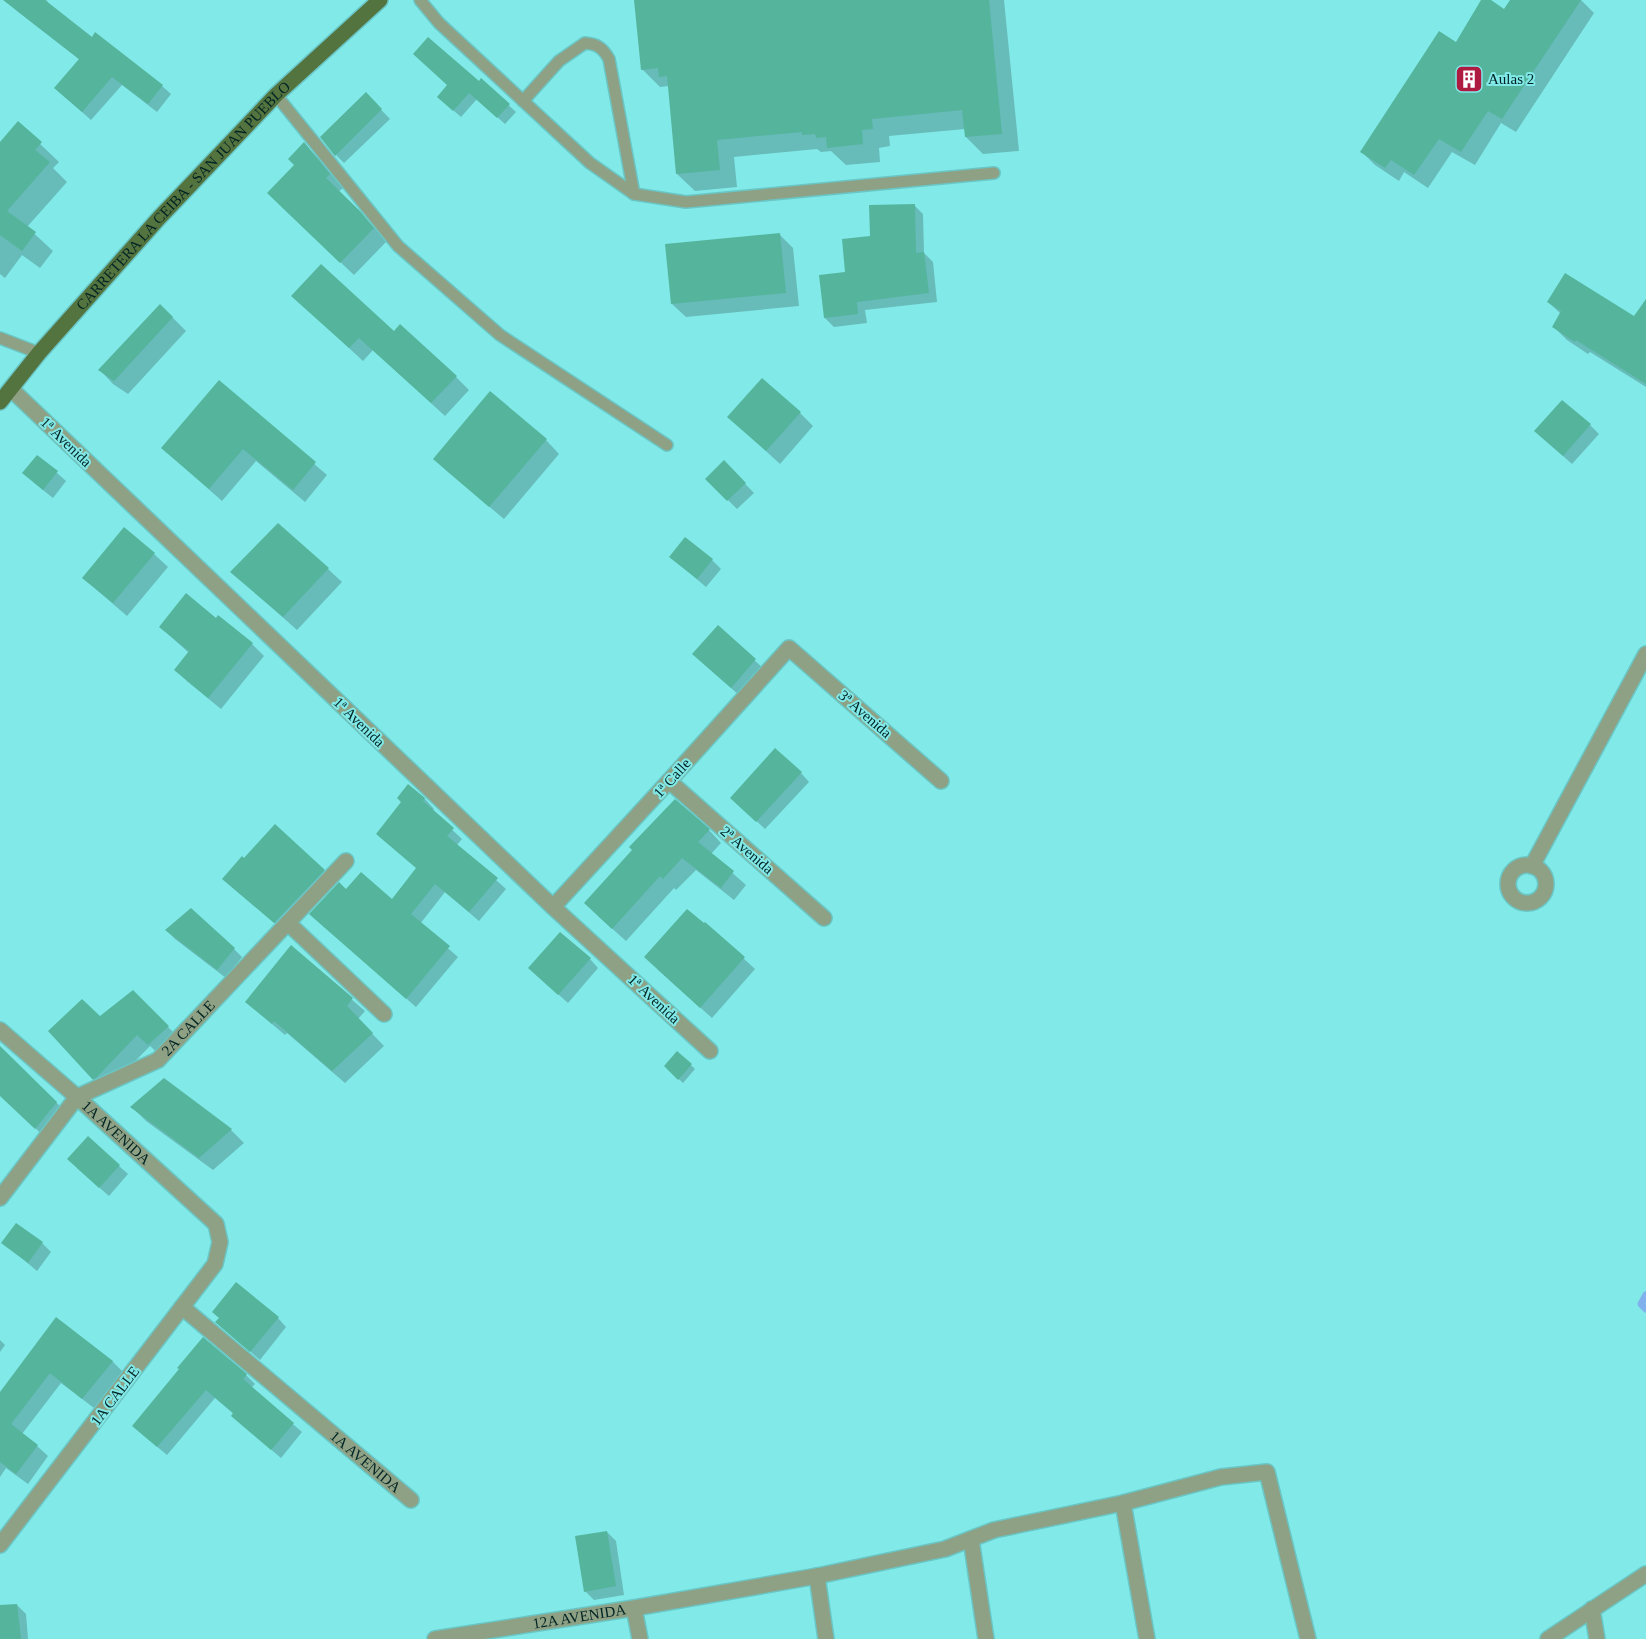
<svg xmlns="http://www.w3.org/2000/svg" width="1646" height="1639" font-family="Georgia,serif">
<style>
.shadow{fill:#0003}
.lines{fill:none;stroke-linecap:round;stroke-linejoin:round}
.stream{stroke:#80b1ed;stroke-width:7}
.building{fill:#55b49c}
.lane-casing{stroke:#6ac6c5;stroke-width:14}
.street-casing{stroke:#6ac6c5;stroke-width:18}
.primary-casing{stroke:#6ac6c5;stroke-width:18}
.lane{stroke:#8ea184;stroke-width:11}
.street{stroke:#8ea184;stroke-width:15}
.primary{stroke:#53733f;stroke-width:15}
.labels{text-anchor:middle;stroke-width:4;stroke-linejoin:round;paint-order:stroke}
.poi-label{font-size:15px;fill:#022424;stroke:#81eae8;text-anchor:start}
.street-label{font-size:15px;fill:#022424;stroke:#81eae8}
</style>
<rect width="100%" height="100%" fill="#81eae8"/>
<g class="shadow">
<path d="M 10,0 L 46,0 L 48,2 L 47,3 L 92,38 L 162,86 L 171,94 L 157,112 L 122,85 L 91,120 L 64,96 L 80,60 L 17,11 L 8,2 Z"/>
<path d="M 636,0 L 1004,0 L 1019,151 L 983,154 L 966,137 L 965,129 L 889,136 L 890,146 L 879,148 L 880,162 L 846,165 L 831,151 L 821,152 L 817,149 L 734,157 L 737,187 L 695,191 L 677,174 L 669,86 L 660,87 L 642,69 Z"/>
<path d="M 1482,0 L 1488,0 L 1505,11 L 1512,0 L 1581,0 L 1594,13 L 1516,132 L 1501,123 L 1475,165 L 1452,152 L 1428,188 L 1404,172 L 1399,181 L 1375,165 L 1362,152 L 1456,43 Z"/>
<path d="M 481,80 L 516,112 L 505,124 L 477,99 L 461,117 L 446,104 Z"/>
<path d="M 366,94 L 390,119 L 344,163 L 336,155 Z"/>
<path d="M 18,123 L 59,162 L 53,168 L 67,182 L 27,227 L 53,251 L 40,268 L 22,255 L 5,278 L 0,274 L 0,143 Z"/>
<path d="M 304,144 L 318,158 L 343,188 L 338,192 L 374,227 L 386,242 L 354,275 L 282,207 Z"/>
<path d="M 914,205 L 923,214 L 924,253 L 933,262 L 937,302 L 865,310 L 867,323 L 834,327 L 825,318 L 846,273 L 871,237 Z"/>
<path d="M 780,235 L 793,248 L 799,306 L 686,317 L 672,304 L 667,246 Z"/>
<path d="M 1646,301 L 1646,387 L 1590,352 L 1588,354 L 1567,340 L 1553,326 L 1561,314 L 1548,302 L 1634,318 Z"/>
<path d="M 160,305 L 186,331 L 128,394 L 113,384 L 100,370 Z"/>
<path d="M 307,309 L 394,333 L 456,377 L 469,390 L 445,416 L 373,350 L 363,361 Z"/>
<path d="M 219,382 L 327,475 L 305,502 L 256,461 L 222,501 L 162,448 Z"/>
<path d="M 800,413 L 813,426 L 780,464 L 729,417 Z"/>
<path d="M 1590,425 L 1599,434 L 1572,464 L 1545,440 Z"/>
<path d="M 546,440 L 559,454 L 504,519 L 448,472 L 434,459 Z"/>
<path d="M 38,456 L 66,481 L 53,498 L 33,482 Z"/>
<path d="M 724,462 L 754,493 L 737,509 L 707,479 Z"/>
<path d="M 154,554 L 168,567 L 127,616 L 83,578 Z"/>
<path d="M 671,557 L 712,560 L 721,569 L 706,587 Z"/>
<path d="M 328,569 L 342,582 L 297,630 L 232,572 Z"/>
<path d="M 216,620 L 252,644 L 264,656 L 221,709 L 188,682 L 176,670 L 189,653 L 160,627 Z"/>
<path d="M 718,627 L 764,669 L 740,696 L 703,663 Z"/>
<path d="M 801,773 L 809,782 L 765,829 L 740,806 Z"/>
<path d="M 408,786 L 425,799 L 434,809 L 432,811 L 462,839 L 457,845 L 506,889 L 479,921 L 445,892 L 420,924 L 458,957 L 416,1007 L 320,923 L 346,891 L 392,901 L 417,868 L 377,834 L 403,802 Z"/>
<path d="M 709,830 L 721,843 L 711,854 L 746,885 L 734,900 L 696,870 L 676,890 L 674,888 L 626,941 L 598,916 L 634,850 Z"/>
<path d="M 324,871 L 333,879 L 284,931 L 232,887 Z"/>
<path d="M 705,923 L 755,969 L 712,1018 L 657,969 Z"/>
<path d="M 166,930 L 234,949 L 242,957 L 226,978 L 175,939 Z"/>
<path d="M 291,947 L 365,1011 L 358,1019 L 384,1046 L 345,1083 L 287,1033 L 285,1035 L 246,1002 Z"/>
<path d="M 590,959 L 598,968 L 568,1003 L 539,977 Z"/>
<path d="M 133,992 L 180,1039 L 161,1056 L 150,1046 L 106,1091 L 94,1079 L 100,1018 Z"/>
<path d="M 0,1047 L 70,1116 L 49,1141 L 0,1095 Z"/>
<path d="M 678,1053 L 695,1069 L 683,1083 L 665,1066 Z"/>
<path d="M 164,1080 L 231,1130 L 244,1143 L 213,1170 L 146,1121 L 132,1107 Z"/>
<path d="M 119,1166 L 128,1174 L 109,1196 L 77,1168 Z"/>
<path d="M 17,1224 L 42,1243 L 51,1252 L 37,1271 L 3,1242 Z"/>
<path d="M 56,1318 L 112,1361 L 123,1372 L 94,1408 L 61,1383 L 22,1434 L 37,1446 L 48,1456 L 28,1484 L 6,1468 L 0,1477 L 0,1394 Z"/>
<path d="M 220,1318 L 278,1318 L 286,1327 L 260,1360 L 217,1322 Z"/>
<path d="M 0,1340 L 5,1345 L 0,1352 Z"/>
<path d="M 181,1369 L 246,1375 L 255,1384 L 251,1388 L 302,1432 L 281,1458 L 241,1424 L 234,1414 L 215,1398 L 167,1455 L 142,1434 Z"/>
<path d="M 607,1532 L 616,1541 L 624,1595 L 594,1600 L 585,1591 Z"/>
<path d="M 17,1605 L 26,1614 L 28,1639 L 0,1639 L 0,1607 Z"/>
</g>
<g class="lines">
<path class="stream" d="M 1646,1295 L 1641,1304 L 1646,1309"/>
</g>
<g class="building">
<path d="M 3,0 L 45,0 L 92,37 L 95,32 L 163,85 L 148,104 L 112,77 L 82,112 L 54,88 L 79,59 Z"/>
<path d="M 634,0 L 989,0 L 1002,134 L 965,137 L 962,110 L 872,119 L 873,129 L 862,130 L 863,144 L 827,148 L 826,137 L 816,138 L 815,134 L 802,135 L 802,132 L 717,140 L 720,170 L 676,174 L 667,76 L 659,77 L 658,68 L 641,70 Z"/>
<path d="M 1481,0 L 1491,0 L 1504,9 L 1510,0 L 1581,0 L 1502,119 L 1488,111 L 1461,152 L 1439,139 L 1414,175 L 1391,160 L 1385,168 L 1360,152 L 1439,31 L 1456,42 Z"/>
<path d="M 428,37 L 479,81 L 481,78 L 510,104 L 497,118 L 469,93 L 453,111 L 437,97 L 447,85 L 413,54 Z"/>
<path d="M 366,92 L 382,109 L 335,156 L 320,137 Z"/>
<path d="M 18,121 L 42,142 L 35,150 L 50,162 L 7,211 L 36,232 L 22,251 L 0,235 L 0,142 Z"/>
<path d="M 304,142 L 330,174 L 326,178 L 361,212 L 374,228 L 340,263 L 267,193 L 294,165 L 288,159 Z"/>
<path d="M 915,204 L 916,253 L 924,252 L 929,293 L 857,302 L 858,314 L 824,318 L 819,275 L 845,272 L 842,239 L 870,236 L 869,205 Z"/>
<path d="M 780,233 L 786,293 L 671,304 L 665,244 Z"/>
<path d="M 321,264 L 394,331 L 400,324 L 457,376 L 431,403 L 359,338 L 349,348 L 291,296 Z"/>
<path d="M 1565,273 L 1634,316 L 1646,299 L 1646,384 L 1576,340 L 1575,342 L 1552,327 L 1561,311 L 1547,302 Z"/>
<path d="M 160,304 L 173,317 L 114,381 L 98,370 Z"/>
<path d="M 762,378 L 801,412 L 766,451 L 727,417 Z"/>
<path d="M 219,380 L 316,462 L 293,490 L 243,449 L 209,489 L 161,448 Z"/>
<path d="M 490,391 L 547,439 L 489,507 L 433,459 Z"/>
<path d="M 1562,400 L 1591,424 L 1563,456 L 1534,431 Z"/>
<path d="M 37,455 L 58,471 L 43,490 L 22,473 Z"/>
<path d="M 724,460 L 746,483 L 727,501 L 705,479 Z"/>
<path d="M 278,523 L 329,568 L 283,617 L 230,572 Z"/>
<path d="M 124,527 L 155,553 L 113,603 L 82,578 Z"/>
<path d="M 685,537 L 713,559 L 697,579 L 669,557 Z"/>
<path d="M 186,593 L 216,618 L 218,615 L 253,643 L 208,698 L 174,670 L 189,651 L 159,627 Z"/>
<path d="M 718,625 L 756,659 L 731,688 L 692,654 Z"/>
<path d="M 775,748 L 802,772 L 756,822 L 730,798 Z"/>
<path d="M 408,784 L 425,798 L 423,801 L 454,828 L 447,836 L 498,878 L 469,912 L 435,884 L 411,914 L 450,946 L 406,999 L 309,914 L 339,882 L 346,889 L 361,872 L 392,899 L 416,868 L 376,834 L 401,802 L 397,798 Z"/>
<path d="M 675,799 L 710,829 L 698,842 L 734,871 L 721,888 L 682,858 L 663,879 L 660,876 L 612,929 L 584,903 L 632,850 L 629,847 Z"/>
<path d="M 275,824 L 325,870 L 274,923 L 222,879 L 242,856 L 244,858 Z"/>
<path d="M 191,908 L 235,948 L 217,970 L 165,930 Z"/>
<path d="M 687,909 L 704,923 L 705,922 L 745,957 L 700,1008 L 644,957 Z"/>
<path d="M 560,932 L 591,958 L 558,995 L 528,968 Z"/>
<path d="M 291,945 L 353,998 L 347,1006 L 373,1033 L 332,1071 L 274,1021 L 272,1024 L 245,1002 Z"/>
<path d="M 133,990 L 169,1026 L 148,1045 L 137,1035 L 96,1078 L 93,1080 L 48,1031 L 82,999 L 100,1016 Z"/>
<path d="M 0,1046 L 57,1102 L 35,1129 L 0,1096 Z"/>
<path d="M 677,1051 L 692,1064 L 678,1080 L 664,1066 Z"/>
<path d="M 164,1078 L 232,1129 L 199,1158 L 130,1107 Z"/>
<path d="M 88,1136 L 120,1165 L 99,1188 L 67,1159 Z"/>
<path d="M 16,1223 L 43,1242 L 28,1263 L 1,1243 Z"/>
<path d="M 236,1282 L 279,1317 L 250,1352 L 215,1322 L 219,1318 L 212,1312 Z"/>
<path d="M 56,1317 L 113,1361 L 82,1399 L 50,1373 L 11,1424 L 38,1445 L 16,1474 L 0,1462 L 0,1392 Z"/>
<path d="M 203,1337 L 247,1374 L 243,1379 L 294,1423 L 271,1450 L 231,1416 L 233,1413 L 206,1390 L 157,1447 L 132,1426 L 179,1369 L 177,1368 Z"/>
<path d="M 607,1531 L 616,1586 L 584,1592 L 575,1536 Z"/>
<path d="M 17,1604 L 21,1639 L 0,1639 L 0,1605 Z"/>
</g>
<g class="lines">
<g class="lane-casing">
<g id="lane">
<path d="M 420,0 L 439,23 L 590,163 L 634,194 L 686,202 L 994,173"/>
<path d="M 276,95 L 398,246 L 500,335 L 667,445"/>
<path d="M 523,101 L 559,61 L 585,43 C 597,44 603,48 609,59 L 634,194"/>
<path d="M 0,338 L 39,353"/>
</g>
</g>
<g class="street-casing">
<g id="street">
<path d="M 11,389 L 553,907 L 710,1051"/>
<path d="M 669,781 L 824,918"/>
<circle cx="1527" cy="884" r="19"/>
<path d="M 1532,866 L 1646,654"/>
<path d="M 553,907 L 669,781 L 789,648 L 941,781"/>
<path d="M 288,923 L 384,1014"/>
<path id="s1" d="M 0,1030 L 77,1097 L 216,1224 L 220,1242 L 215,1264 L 0,1545"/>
<path id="s2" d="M 0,1198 L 77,1097 L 158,1060 L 346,861"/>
<path id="s3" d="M 182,1307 L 411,1500"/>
<path d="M 1123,1503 L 1147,1639"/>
<path d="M 971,1539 L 986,1639"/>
<path d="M 817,1576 L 826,1639"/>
<path d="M 634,1608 L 640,1639"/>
<path d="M 1592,1609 L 1597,1639"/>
<path id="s4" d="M 435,1639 L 634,1608 L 817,1576 L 945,1549 L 994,1530 L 1123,1503 L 1221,1477 L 1267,1472 L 1308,1639"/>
<path d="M 1548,1639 L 1646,1574"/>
</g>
</g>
<g class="primary-casing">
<g id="primary">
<path id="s5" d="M 0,402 L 39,353 L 159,218 L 276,95 L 380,0"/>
</g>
</g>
<use href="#lane" class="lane"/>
<use href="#street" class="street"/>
<use href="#primary" class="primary"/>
</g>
<defs>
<g id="building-square" transform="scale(1.4375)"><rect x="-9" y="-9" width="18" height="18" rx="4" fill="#ae1a40" stroke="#81eae8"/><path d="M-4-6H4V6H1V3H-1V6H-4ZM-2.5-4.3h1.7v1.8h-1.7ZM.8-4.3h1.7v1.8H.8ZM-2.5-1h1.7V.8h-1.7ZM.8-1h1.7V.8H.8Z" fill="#fff"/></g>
</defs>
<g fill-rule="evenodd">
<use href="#building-square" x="1469" y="79"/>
</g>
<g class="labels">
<g class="poi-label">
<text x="1488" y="84">Aulas 2</text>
</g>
<g class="street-label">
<text dy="5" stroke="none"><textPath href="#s5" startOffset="276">CARRETERA LA CEIBA - SAN JUAN PUEBLO</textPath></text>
<text transform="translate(66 442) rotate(44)" y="5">1ª Avenida</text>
<text transform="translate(865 714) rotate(41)" y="5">3ª Avenida</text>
<text transform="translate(359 722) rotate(44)" y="5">1ª Avenida</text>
<text transform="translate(672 778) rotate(-48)" y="5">1ª Calle</text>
<text transform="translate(747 850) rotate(41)" y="5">2ª Avenida</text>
<text transform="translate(654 999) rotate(43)" y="5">1ª Avenida</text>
<text dy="5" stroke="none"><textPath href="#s2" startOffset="260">2A CALLE</textPath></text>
<text dy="5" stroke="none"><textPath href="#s1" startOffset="155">1A AVENIDA</textPath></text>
<text transform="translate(115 1396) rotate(-53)" y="5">1A CALLE</text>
<text dy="5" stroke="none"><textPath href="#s3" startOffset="240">1A AVENIDA</textPath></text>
<text dy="5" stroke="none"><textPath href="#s4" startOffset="146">12A AVENIDA</textPath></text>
</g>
</g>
</svg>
